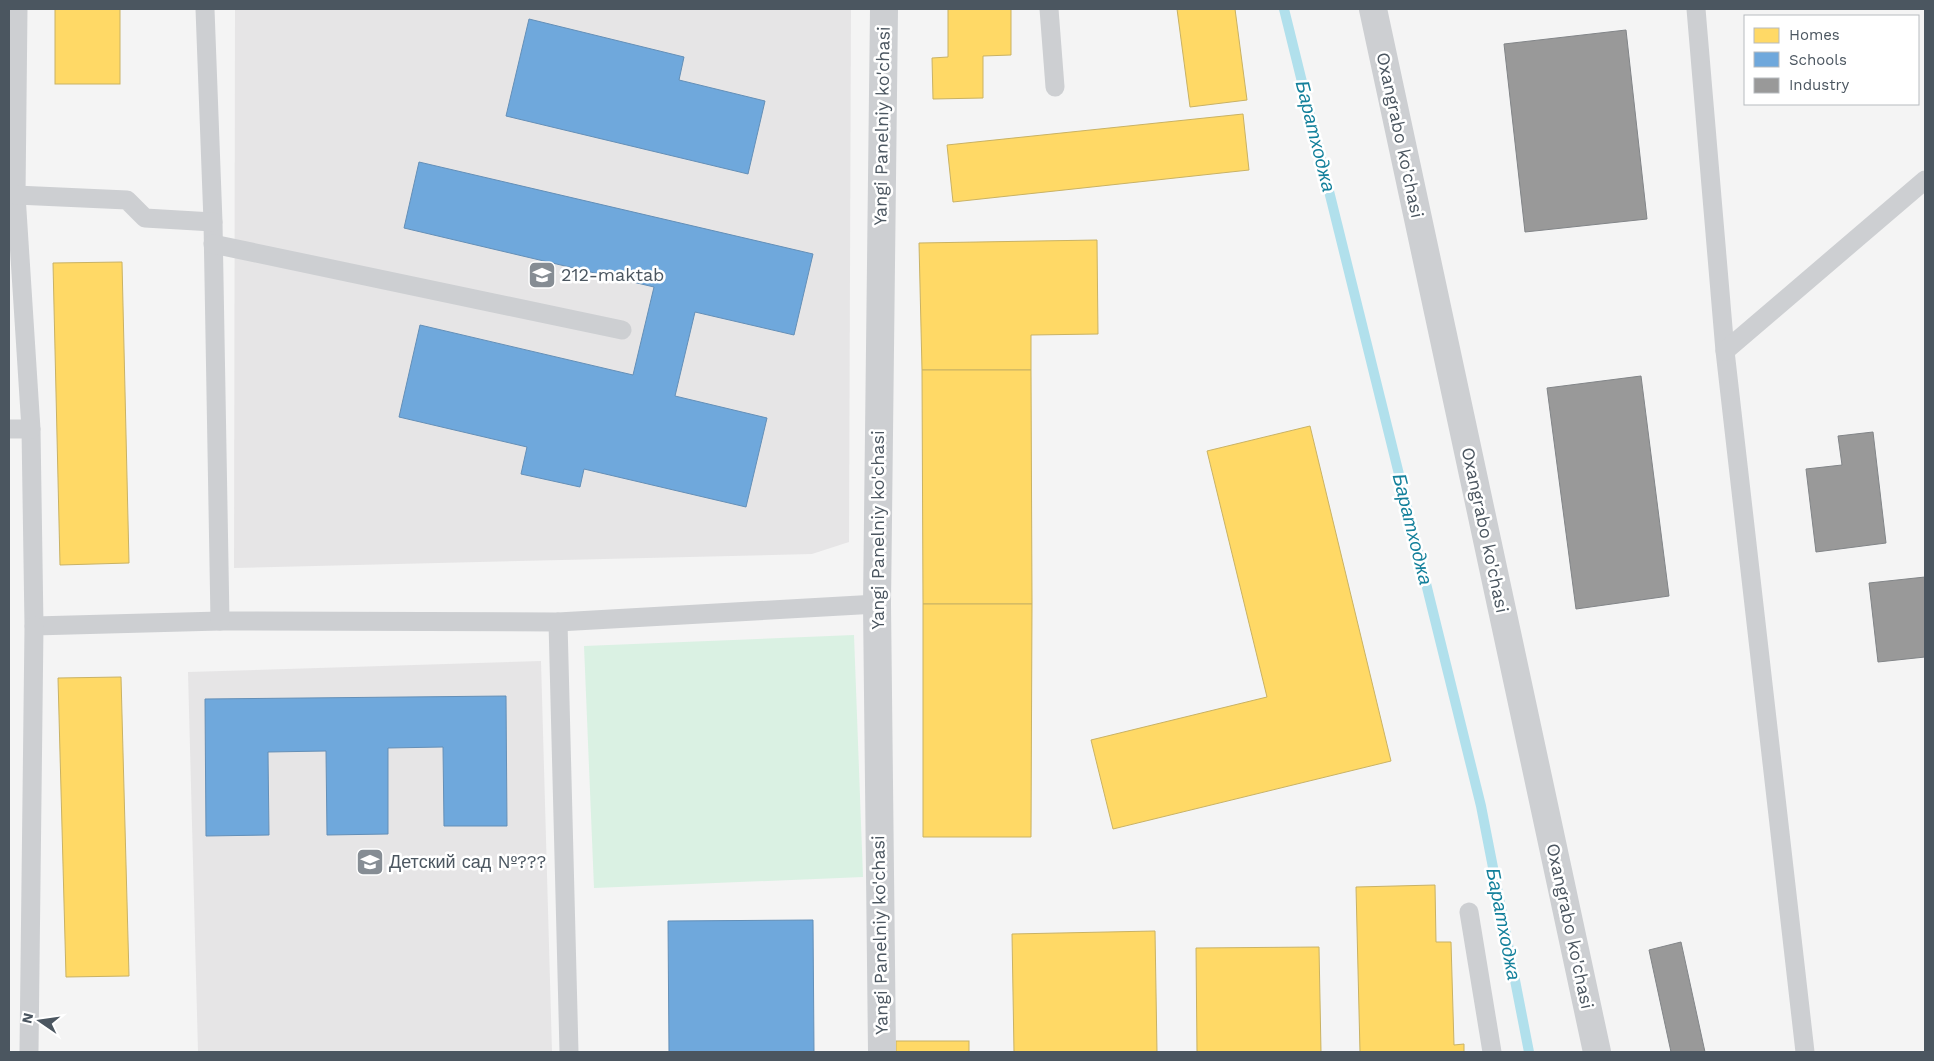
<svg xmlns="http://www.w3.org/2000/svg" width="1934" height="1061" font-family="'Work Sans',sans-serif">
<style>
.education{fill:#e6e5e6}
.green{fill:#daf1e3}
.homes{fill:#ffd966;stroke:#c9b264}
.schools{fill:#6fa8dc;stroke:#648fb7}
.industry{fill:#999;stroke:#828588}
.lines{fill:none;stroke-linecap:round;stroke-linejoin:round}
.stream{stroke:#b1e0ec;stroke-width:10}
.service{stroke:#cdcfd2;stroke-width:19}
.minor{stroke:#cdcfd2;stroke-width:28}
.labels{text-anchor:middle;stroke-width:5;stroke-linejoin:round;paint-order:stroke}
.street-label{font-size:18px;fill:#4b5660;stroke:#fff}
.poi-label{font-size:18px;fill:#4b5660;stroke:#fff;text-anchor:start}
.water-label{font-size:19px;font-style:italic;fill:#13809b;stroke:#fff}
</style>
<rect width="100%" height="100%" fill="#f4f4f4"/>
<g class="education">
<path d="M 235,9 L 851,9 L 849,542 L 812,554 L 234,568 Z"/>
<path d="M 541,661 L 552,1052 L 198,1052 L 188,672 Z"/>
</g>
<path class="green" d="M 854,635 L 863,877 L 594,888 L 584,646 Z"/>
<g class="homes">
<rect x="55" y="9" width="65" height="75"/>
<path d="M 948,9 L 1011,9 L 1011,55 L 983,56 L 983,98 L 933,99 L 932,58 L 948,57 Z"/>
<path d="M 1177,9 L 1235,9 L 1247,100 L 1190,107 Z"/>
<path d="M 1243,114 L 1249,170 L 953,202 L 947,145 Z"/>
<path d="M 1097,240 L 1098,334 L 1031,335 L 1031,370 L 922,370 L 919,243 Z"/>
<path d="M 122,262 L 129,563 L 60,565 L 53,263 Z"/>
<path d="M 922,370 L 1031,370 L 1032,604 L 923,604 Z"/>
<path d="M 1310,426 L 1391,761 L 1113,829 L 1091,740 L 1267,697 L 1207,451 Z"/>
<path d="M 923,604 L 1032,604 L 1031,837 L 923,837 Z"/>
<path d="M 121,677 L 129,976 L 66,977 L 58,678 Z"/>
<path d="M 1435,885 L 1436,942 L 1451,942 L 1454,1045 L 1464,1044 L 1464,1052 L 1360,1052 L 1356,887 Z"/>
<path d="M 1155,931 L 1157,1052 L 1014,1052 L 1012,934 Z"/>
<path d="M 1319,947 L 1321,1052 L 1197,1052 L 1196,948 Z"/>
<rect x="896" y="1041" width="73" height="11"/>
</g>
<g class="schools">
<path d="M 529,19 L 684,57 L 679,80 L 765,101 L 748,174 L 506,116 Z"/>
<path d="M 419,162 L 813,254 L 794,335 L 695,312 L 675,396 L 767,418 L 746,507 L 584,469 L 580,487 L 521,474 L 527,447 L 399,417 L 420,325 L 633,375 L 654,287 L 404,228 Z"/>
<path d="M 506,696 L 507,826 L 444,826 L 443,747 L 388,748 L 388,834 L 327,835 L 326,751 L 268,752 L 269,835 L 206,836 L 205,699 Z"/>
<path d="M 813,920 L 814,1052 L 669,1052 L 668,921 Z"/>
</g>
<g class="industry">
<path d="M 1626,30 L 1647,219 L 1525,232 L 1504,44 Z"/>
<path d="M 1641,376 L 1669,596 L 1576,609 L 1547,388 Z"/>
<path d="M 1873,432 L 1886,543 L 1816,552 L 1806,469 L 1842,465 L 1838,436 Z"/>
<path d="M 1925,577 L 1925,657 L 1878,662 L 1869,583 Z"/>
<path d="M 1681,942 L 1705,1052 L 1671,1052 L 1649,950 Z"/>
</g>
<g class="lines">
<path class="stream" d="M 1284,9 L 1481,806 L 1529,1052"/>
<g class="service">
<path d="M 18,9 L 16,195 L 31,429 L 34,626 L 220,621 L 558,622 L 569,1052"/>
<path d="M 205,9 L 213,222 L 220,621"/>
<path d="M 1049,9 L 1055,87"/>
<path d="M 1696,9 L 1725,351 L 1805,1052"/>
<path d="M 16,195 L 127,200 L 145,218 L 213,222"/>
<path d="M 213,244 L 622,330"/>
<path d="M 1725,351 L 1925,180"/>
<path d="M 9,429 L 31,429"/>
<path d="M 558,622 L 877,604"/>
<path d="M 1469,912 L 1492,1052"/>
<path d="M 29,1052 L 34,626"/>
</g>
<g class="minor">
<path d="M 1373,9 L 1597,1052"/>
<path d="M 882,1052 L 877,604 L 884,9"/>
</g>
</g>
<defs>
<g id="school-square" transform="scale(1.4375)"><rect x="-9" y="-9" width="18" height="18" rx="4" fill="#868d94" stroke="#fff"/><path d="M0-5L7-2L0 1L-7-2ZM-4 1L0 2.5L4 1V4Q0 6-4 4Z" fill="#fff"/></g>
</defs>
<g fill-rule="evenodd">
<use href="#school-square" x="542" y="275"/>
<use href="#school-square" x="370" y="862"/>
</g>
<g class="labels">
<g class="street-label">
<text transform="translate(882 126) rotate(-89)" y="6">Yangi Panelniy ko'chasi</text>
<text transform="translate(1400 135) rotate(78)" y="6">Oxangrabo ko'chasi</text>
<text transform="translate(878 530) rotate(-90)" y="6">Yangi Panelniy ko'chasi</text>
<text transform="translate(1485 530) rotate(78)" y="6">Oxangrabo ko'chasi</text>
<text transform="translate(1570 926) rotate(78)" y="6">Oxangrabo ko'chasi</text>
<text transform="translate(880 935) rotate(-91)" y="6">Yangi Panelniy ko'chasi</text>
</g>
<g class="poi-label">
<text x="561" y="281">212-maktab</text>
<text x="389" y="868">Детский сад №???</text>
</g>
<g class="water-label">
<text transform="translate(1316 136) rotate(76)" y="7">Баратходжа</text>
<text transform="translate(1413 529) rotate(76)" y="7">Баратходжа</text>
<text transform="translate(1504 924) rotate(79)" y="7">Баратходжа</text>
</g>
</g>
<rect width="1934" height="1061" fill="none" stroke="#4b5660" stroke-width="20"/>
<rect x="1744" y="15" width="175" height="90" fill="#ffffff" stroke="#b7bbbf"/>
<rect x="1754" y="28" width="25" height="15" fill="#ffd966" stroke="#b7bbbf"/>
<text x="1789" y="40" font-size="15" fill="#4b5660">Homes</text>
<rect x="1754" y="52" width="25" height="15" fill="#6fa8dc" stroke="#b7bbbf"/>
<text x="1789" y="65" font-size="15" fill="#4b5660">Schools</text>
<rect x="1754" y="78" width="25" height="15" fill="#999999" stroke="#b7bbbf"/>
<text x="1789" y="90" font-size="15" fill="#4b5660">Industry</text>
<g transform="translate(40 1021) rotate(283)" stroke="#ffffff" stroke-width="4" paint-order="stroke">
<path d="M0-4L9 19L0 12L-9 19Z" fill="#4b5660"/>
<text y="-8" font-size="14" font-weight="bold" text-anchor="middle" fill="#4b5660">N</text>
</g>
</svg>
